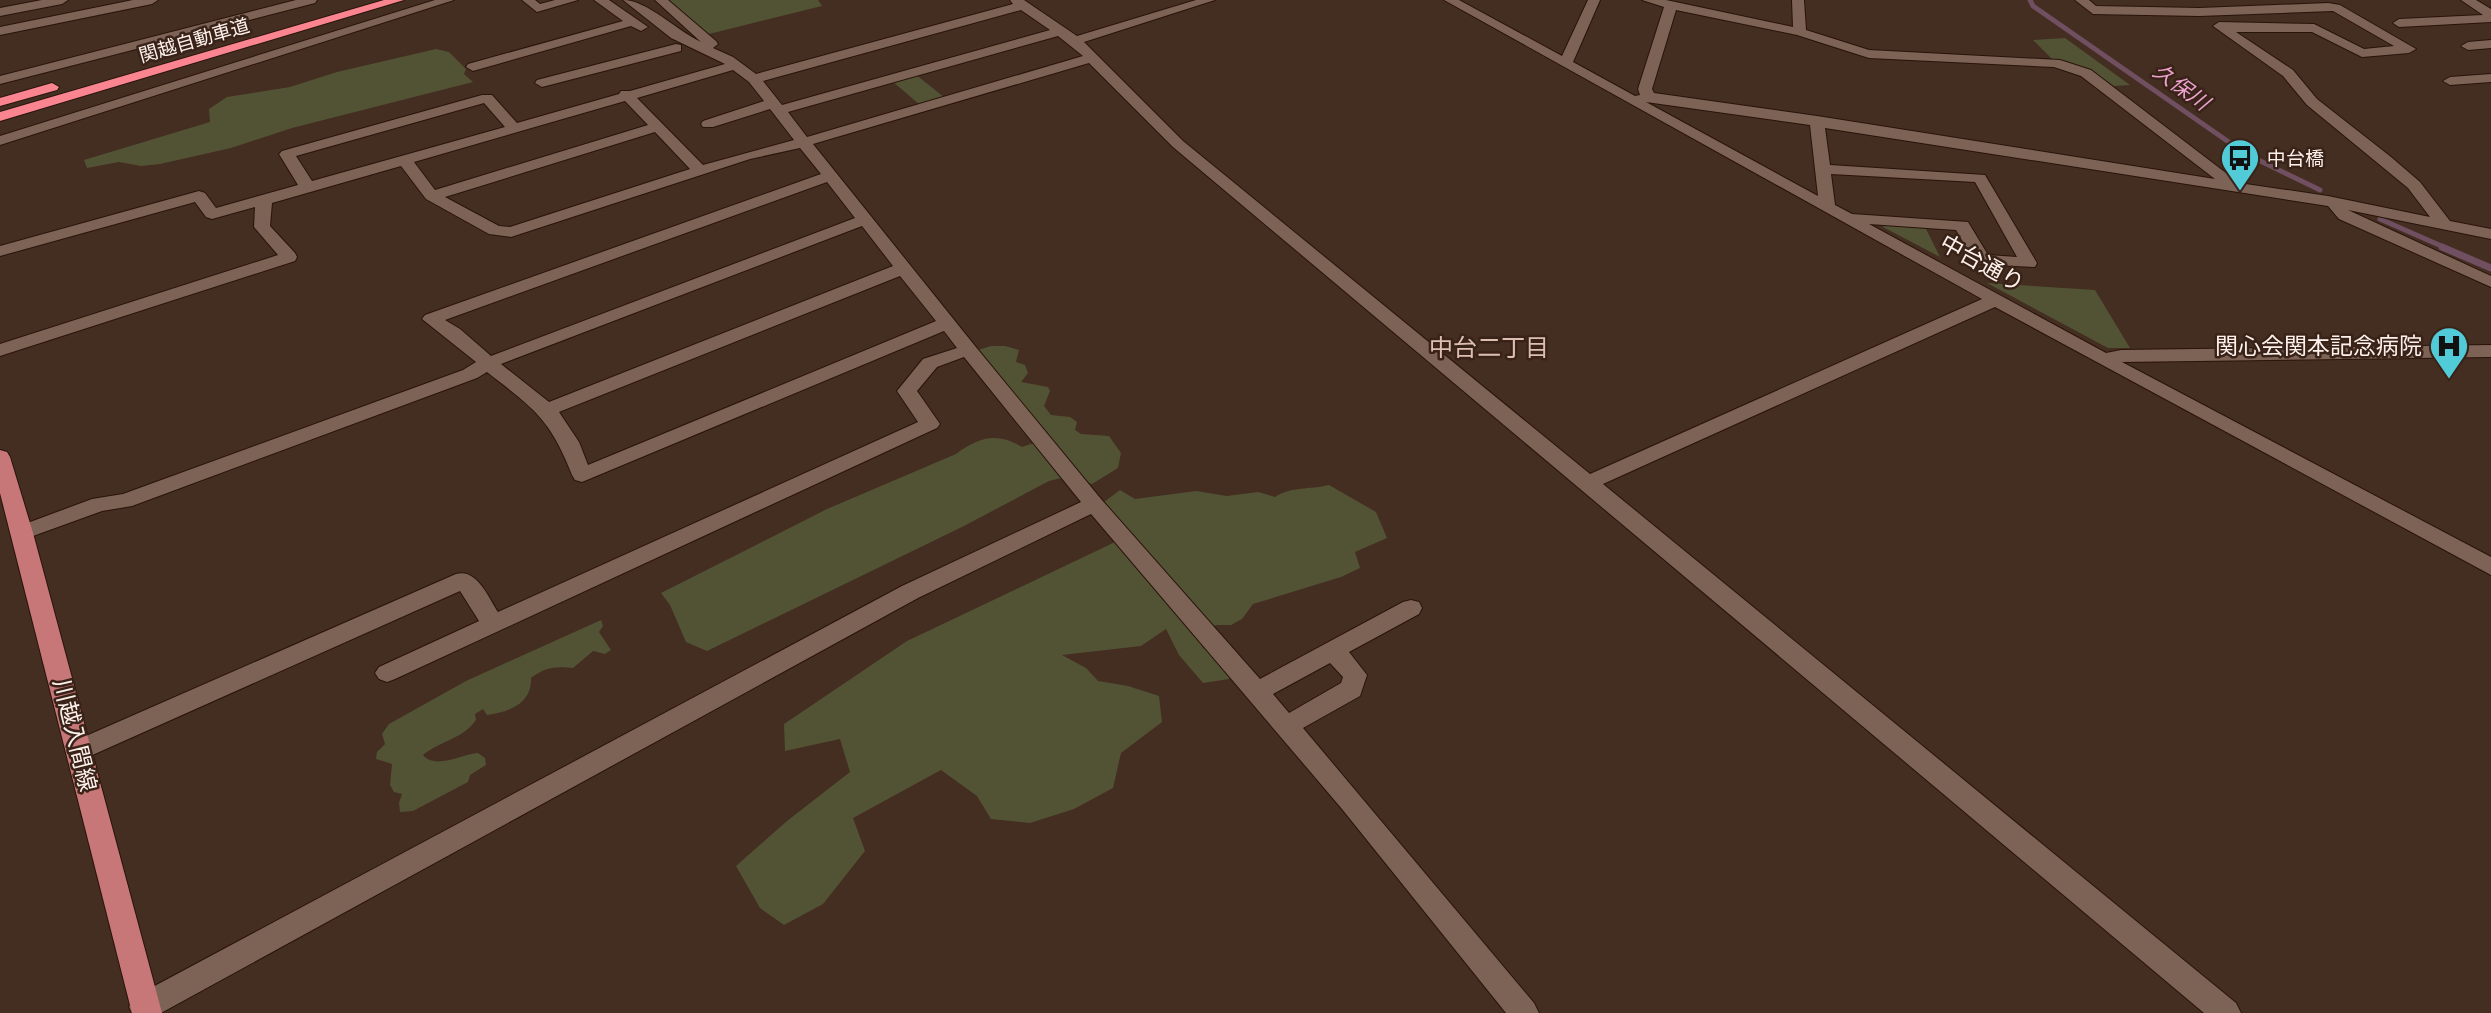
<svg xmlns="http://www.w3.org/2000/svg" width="2491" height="1013" font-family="Karla,'Noto Sans JP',sans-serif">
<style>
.green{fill:#525334}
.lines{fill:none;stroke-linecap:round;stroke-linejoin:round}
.stream-far1{stroke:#6f4f60;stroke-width:5}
.stream{stroke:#6f4f60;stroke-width:7}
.minor-casing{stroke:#29140a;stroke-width:2}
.major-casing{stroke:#29140a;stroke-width:2}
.highway-casing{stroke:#29140a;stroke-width:2}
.minor{fill:#7d6256;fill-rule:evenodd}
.major{fill:#c87779;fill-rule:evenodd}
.highway{fill:#fa8590;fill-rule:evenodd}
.labels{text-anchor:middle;stroke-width:5;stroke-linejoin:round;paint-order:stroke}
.far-street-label{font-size:19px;fill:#fdf0eb;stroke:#392318}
.far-poi-label{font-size:19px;fill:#fdf0eb;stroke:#392318;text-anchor:start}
.far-water-label{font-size:21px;font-style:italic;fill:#eea3cf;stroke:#392318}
.street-label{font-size:23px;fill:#fdf0eb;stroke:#392318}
.poi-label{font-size:23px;fill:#fdf0eb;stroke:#392318;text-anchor:end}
.neighbourhood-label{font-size:24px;fill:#ddbfb1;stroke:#392318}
</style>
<rect width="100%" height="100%" fill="#442d21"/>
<g class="green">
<path d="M 666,0 L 818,0 L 822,6 L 709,34 L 694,26 Z"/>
<path d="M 2065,38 L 2130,85 L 2114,86 L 2086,68 L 2053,60 L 2033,40 Z"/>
<path d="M 436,49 L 449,52 L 466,69 L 464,74 L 473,82 L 292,128 L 231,148 L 160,164 L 141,166 L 119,162 L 87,168 L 84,160 L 210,122 L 209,109 L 227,97 L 290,87 L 337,72 Z"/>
<path d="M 915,74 L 945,98 L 920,105 L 892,81 Z"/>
<path d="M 1885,225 L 1925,227 L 1940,257 L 1883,227 Z"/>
<path d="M 1987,283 L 2095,290 L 2130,348 L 2108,348 Z"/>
<path d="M 991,346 L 1005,346 L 1019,350 L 1016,362 L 1025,365 L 1028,373 L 1021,382 L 1048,387 L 1050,391 L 1044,406 L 1051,415 L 1070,417 L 1077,422 L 1075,430 L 1081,434 L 1109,436 L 1121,453 L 1118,468 L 1092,484 L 1065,477 L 1049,481 L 964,526 L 707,651 L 686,642 L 670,605 L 661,593 L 827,509 L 956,454 C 979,437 997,432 1022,447 L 1034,443 L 975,351 Z"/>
<path d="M 1329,485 L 1376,512 L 1387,538 L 1355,552 L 1360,568 L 1341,577 L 1253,604 L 1242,619 L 1231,625 L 1217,625 L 1196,631 L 1203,648 L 1222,653 L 1234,665 L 1229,679 L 1203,683 L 1179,655 L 1166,629 L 1141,646 L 1062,655 L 1086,668 L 1098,681 L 1128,686 L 1159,696 L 1162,722 L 1121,753 L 1113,788 L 1074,809 L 1030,823 L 991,819 L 977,796 L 941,770 L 853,818 L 865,851 L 823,904 L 784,925 L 760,908 L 736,866 L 787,821 L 850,772 L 840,739 L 785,751 L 784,724 L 907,641 L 1113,543 L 1123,533 L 1100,505 L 1120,490 L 1135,499 L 1196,491 L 1227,496 L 1258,492 L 1275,497 C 1292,486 1309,490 1329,485 Z"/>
<path d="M 601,620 L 603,626 L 599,632 L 611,650 L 605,654 L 593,651 L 573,668 C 556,666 545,667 531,678 C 532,704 509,712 487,715 L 483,709 L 475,714 L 476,720 C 463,739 440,741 423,755 C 435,770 462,754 478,753 L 485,758 L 486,765 L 470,775 L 468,782 L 413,811 L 400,812 L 399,803 L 402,794 L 394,792 L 390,785 L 392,764 L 376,759 L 377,752 L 385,744 L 382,734 L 389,724 L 466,681 Z"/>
</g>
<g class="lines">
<g class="stream-far1">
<path d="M 2030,0 L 2033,6 L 2246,154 L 2320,190"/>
<path d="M 2380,219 L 2446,248"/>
</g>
<path class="stream" d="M 2442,247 L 2491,268"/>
<g class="minor-casing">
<g id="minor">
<path d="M 42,0 L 68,0 L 62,4 L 0,16 L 0,8 Z"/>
<path d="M 133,0 L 158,0 L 152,4 L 0,35 L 0,27 Z"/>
<path d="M 296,0 L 317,0 L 315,3 L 0,84 L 0,76 Z"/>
<path d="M 435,0 L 454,0 L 0,145 L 0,136 Z"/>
<path d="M 522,0 L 535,0 L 540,4 L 555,0 L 578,0 L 537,12 Z"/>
<path d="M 594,0 L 609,0 L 648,27 L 641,31 L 631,26 L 473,71 L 466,67 L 468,64 L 623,21 Z"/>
<path d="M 623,0 C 647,0 676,30 701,42 L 655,0 L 668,0 L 716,41 L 718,44 L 713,48 L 733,57 L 756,74 L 1013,4 L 1010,0 L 1024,0 L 1077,36 L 1196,0 L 1215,0 L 1084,42 L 1183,141 L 1590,474 L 1982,299 L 1444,0 L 1459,0 L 1562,56 L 1588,0 L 1600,0 L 1573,62 L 1635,96 L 1640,95 L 1638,89 L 1664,7 L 1642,0 L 1666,0 L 1793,27 L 1792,0 L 1804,0 L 1806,30 L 1869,50 L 2060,60 L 2091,70 L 2239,183 L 2328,196 L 2430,217 L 2408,188 L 2307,105 L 2283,76 L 2213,26 L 2219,22 L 2314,24 L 2364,49 L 2394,46 L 2333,11 L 2199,16 L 2093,14 L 2075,0 L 2089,0 L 2096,6 L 2199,8 L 2328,3 L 2340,5 L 2416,49 L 2409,53 L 2362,57 L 2312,32 L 2236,32 L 2293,70 L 2317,99 L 2391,157 L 2420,182 L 2450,221 L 2491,229 L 2491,239 L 2348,210 L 2491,276 L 2491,287 L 2339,219 L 2328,206 L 1825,128 L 1830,165 L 1985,175 L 2037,263 L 2035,267 L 1976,264 L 1956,230 L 1869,224 L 2106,353 L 2121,350 L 2491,345 L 2491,357 L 2122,362 L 2491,557 L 2491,575 L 1995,307 L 1603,484 L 2236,1003 L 2241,1013 L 2204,1013 L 1173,147 L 1089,63 L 813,144 L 975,346 L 1101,499 L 1260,679 L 1403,602 L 1411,600 L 1419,602 L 1422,608 L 1419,614 L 1349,652 L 1367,675 L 1360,696 L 1303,728 L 1534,1003 L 1539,1013 L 1506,1013 L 1342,809 L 1091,514 L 918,598 L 161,1013 L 132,1013 L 129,1007 L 134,997 L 902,586 L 1081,502 L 964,357 L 937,367 L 917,391 L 940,424 L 937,428 L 395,679 L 387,682 L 379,679 L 375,673 L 379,667 L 479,621 L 460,591 L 88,757 L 79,760 L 70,757 L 66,750 L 70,743 L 456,574 C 477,568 488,597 498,612 L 918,422 L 897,391 L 923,359 L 957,348 L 944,331 L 582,482 L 575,480 L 572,475 C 550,418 533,408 487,372 L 477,378 L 132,506 L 102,511 L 22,540 L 14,538 L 11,533 L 14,528 L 92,499 L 123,494 L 463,370 L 476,362 L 422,319 L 425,315 L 821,174 L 800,148 L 750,159 L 511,237 L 489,234 L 426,199 L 401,166 L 272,203 L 270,226 L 295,253 L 297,257 L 295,261 L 0,356 L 0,344 L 278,255 L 254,227 L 255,207 L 212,219 L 206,217 L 195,202 L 0,256 L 0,246 L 199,191 L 205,193 L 216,208 L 298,185 L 279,154 L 282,151 L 482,95 L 492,95 L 517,123 L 619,94 L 621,91 L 630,91 L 725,64 L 671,38 ZM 1021,10 L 1050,30 L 782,105 L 763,81 ZM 1676,10 L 1797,35 L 1869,58 L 2054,67 L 2081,76 L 2215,179 L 1817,116 L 1654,93 L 1652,89 ZM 1058,36 L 1083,56 L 807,137 L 788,112 ZM 733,70 L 749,82 L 764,101 L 703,121 L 701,124 L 703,127 L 713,127 L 770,109 L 794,140 L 703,165 L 637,98 ZM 625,101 L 648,125 L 435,190 L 414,162 ZM 1646,102 L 1810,125 L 1818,196 ZM 484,103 L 505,127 L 312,181 L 296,156 ZM 655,132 L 690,169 L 510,227 L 499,226 L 445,197 ZM 1831,174 L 1975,182 L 2017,257 L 1988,255 L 1968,222 L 1852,214 L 1835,205 ZM 827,182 L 855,218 L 491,356 L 460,329 L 445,320 ZM 862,226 L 893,266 L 549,402 L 501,364 ZM 900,276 L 936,321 L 588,465 L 579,442 L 559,412 ZM 1330,663 L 1343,677 L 1341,683 L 1289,713 L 1273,694 Z"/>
<path d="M 2461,0 L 2476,0 L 2491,9 L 2491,22 L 2399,27 L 2393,23 L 2399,19 L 2483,15 Z"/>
<path d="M 2491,40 L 2491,48 L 2468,50 L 2461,46 L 2468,42 Z"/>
<path d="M 676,44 L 681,45 L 681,51 L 542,87 L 535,83 L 537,80 Z"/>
<path d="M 2491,74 L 2491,82 L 2450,85 L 2443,81 L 2450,77 Z"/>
</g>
</g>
<g class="major-casing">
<path id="major" d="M 0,450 L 7,452 L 10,457 L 33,533 L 162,1013 L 132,1013 L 0,493 Z"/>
</g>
<g class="highway-casing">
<g id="highway">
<path d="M 384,0 L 404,0 L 0,121 L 0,112 Z"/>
<path d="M 52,83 L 59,87 L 57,90 L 0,106 L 0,98 Z"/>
</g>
</g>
<use href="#minor" class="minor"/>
<use href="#major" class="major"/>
<use href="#highway" class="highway"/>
</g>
<defs>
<g id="bus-pin" transform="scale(2.0125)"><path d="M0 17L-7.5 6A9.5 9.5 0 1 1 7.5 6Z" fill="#52cbd8" stroke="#392318"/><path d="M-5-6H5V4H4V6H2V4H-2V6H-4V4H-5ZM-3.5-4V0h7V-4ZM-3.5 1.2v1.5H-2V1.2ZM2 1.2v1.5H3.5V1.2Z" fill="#111"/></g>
<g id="hospital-pin" transform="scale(2.0125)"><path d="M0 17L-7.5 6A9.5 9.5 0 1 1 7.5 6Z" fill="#52cbd8" stroke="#392318"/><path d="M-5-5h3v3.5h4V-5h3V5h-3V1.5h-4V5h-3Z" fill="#111"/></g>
</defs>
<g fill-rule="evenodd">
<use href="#bus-pin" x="2240" y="158"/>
<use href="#hospital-pin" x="2449" y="346"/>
</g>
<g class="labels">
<g class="far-street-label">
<text transform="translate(194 40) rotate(-16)" y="7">関越自動車道</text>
</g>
<g class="far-poi-label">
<text x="2267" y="165">中台橋</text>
</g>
<g class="far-water-label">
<text transform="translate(2181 87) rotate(36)" y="7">久保川</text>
</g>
<g class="street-label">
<text transform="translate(1982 263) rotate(29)" y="8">中台通り</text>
<text transform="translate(75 735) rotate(76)" y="8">川越入間線</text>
</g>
<g class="poi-label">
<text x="2422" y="354">関心会関本記念病院</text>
</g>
<g class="neighbourhood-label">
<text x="1489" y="356">中台二丁目</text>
</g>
</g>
</svg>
